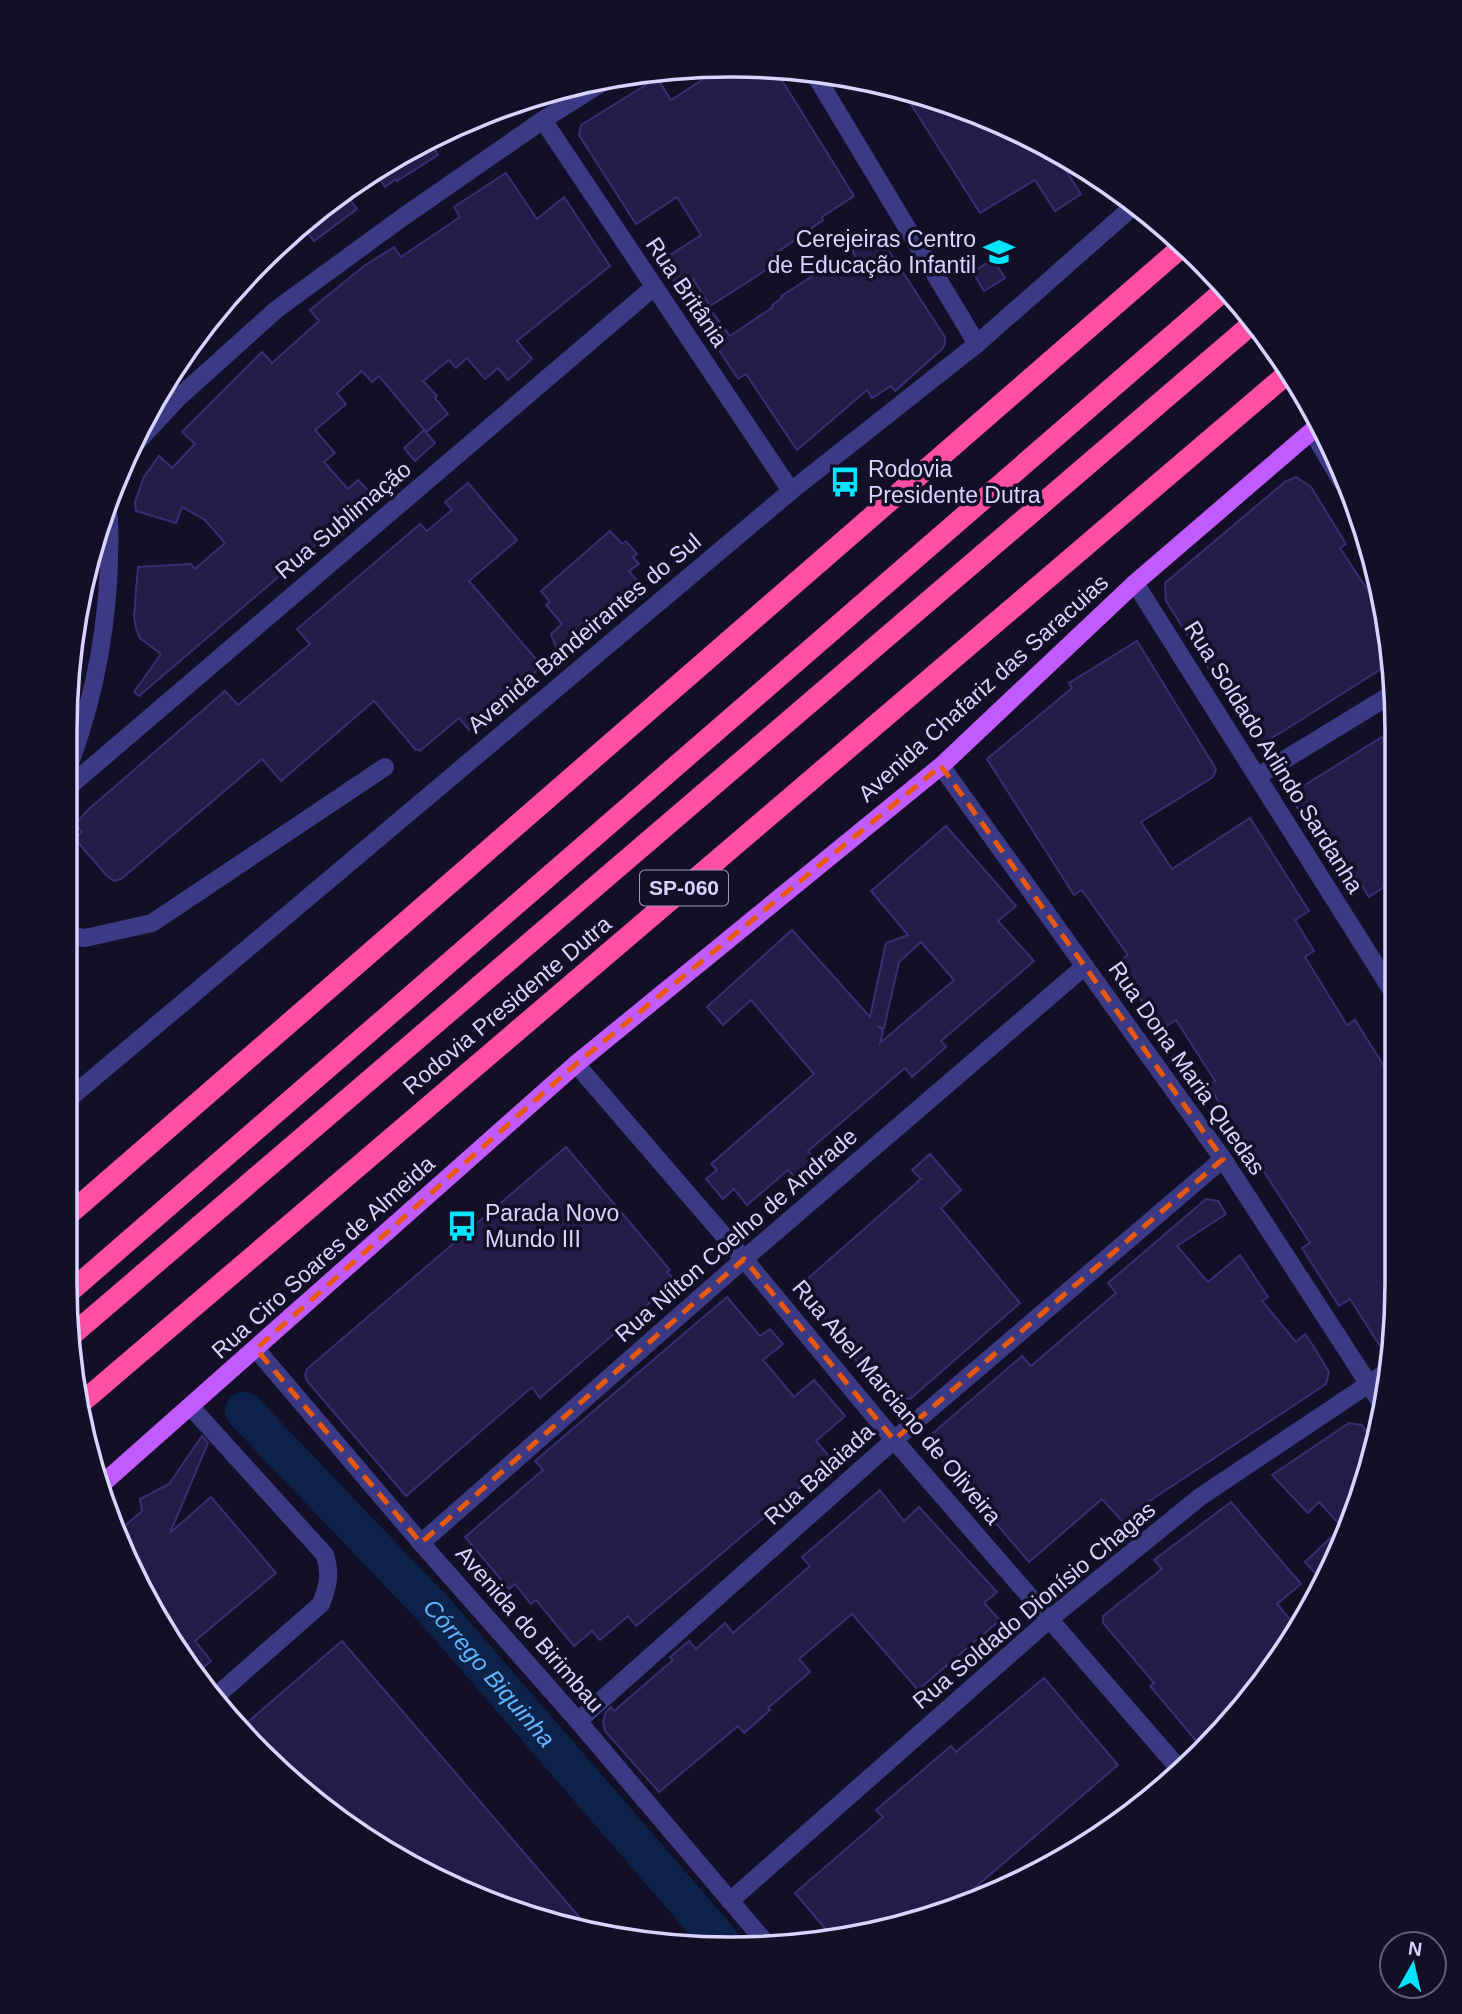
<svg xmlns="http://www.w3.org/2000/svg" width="1462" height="2014" font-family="Helvetica,sans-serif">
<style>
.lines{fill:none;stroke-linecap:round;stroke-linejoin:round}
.river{stroke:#0c2248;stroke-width:38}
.building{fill:#241b47;stroke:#3b2d73;stroke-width:2;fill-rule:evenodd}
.minor{stroke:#3d3a85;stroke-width:18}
.major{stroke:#c25bff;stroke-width:18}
.highway{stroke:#ff4fa3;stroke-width:21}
.marked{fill:none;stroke:#e8590c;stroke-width:5;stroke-dasharray:14 9;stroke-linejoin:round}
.labels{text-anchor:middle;stroke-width:7;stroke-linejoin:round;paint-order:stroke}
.shield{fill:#130f26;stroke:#9e99be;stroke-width:2}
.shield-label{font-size:21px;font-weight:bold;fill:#d9d4ff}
.poi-label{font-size:23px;fill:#d9d4ff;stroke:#130f26;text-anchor:start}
.street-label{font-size:23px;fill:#d9d4ff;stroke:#130f26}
.water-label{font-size:24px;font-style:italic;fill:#62b6ff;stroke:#130f26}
.rim{fill:none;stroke:#d9d4ff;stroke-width:3.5}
</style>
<rect width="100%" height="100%" fill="#130f26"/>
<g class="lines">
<path class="river" id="s1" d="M 244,1411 L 437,1613 L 722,1943"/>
</g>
<g class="building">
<path d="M 773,66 L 854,196 L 822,217 L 823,220 L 772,256 L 777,263 L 710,306 L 693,279 L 679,288 L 661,261 L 701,235 L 677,197 L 636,224 L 579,135 L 581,125 L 657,78 L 671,100 L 702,80 L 701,69 Z"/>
<path d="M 900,87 L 948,104 L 957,118 L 967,111 L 1026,134 L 1053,151 L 1081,194 L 1055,211 L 1035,180 L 980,213 Z"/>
<path d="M 429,140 L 438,155 L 397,181 L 396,179 L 385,187 L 375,171 L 398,154 Z"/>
<path d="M 506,173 L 537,219 L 564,197 L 610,266 L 517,341 L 532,359 L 508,380 L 498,368 L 485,379 L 467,358 L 456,368 L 449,360 L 423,381 L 437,396 L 435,398 L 448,414 L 426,432 L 379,376 L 372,382 L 362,371 L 337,393 L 346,404 L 315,430 L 335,453 L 324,462 L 348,489 L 358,480 L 373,496 L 139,696 L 134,692 L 161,654 L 140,638 L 136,628 L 134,617 L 138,567 L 191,564 L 195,569 L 225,543 L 205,520 L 182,507 L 176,523 L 136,511 L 135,502 L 144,477 L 159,456 L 172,468 L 195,444 L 182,432 L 262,352 L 272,363 L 319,321 L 310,310 L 364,266 L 394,247 L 401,257 L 460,217 L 454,207 Z"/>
<path d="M 345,192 L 357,209 L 314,241 L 304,228 L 304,221 Z"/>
<path d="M 878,234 L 945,337 L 945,344 L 942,349 L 895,391 L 891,386 L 872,398 L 867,390 L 797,450 L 746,374 L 738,379 L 697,317 L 710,309 L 730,336 L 773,307 L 772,305 L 782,298 L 781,296 L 821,271 L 824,276 L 856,257 L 852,251 Z"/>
<path d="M 993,259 L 1005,278 L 984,291 L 973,272 Z"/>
<path d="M 424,430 L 435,443 L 415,461 L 404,448 Z"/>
<path d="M 1296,477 L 1311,487 L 1346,544 L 1340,548 L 1383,614 L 1391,644 L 1392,662 L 1285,730 L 1268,740 L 1261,741 L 1251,736 L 1166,601 L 1165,583 L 1286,481 Z"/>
<path d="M 468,483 L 517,540 L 469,581 L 542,666 L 469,730 L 459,718 L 420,751 L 418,749 L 416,750 L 374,701 L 281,781 L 262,759 L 121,879 L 114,881 L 107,876 L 75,839 L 82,832 L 75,824 L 89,809 L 225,691 L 238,705 L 310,644 L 297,629 L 420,524 L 427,531 L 452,510 L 445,502 Z"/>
<path d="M 610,531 L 622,544 L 626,541 L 637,554 L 633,557 L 639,564 L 629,571 L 640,584 L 558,653 L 551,634 L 562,624 L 546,605 L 550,602 L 541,591 Z"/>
<path d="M 1137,641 L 1216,769 L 1213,777 L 1141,822 L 1172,869 L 1250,818 L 1309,911 L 1295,920 L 1314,951 L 1305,957 L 1347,1025 L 1355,1020 L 1394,1082 L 1396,1326 L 1394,1338 L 1380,1346 L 1350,1299 L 1339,1306 L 1302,1248 L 1310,1243 L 1208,1085 L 1215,1081 L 1176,1020 L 1160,1030 L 1117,962 L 1128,955 L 1082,890 L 1074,895 L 987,759 L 1072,688 L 1069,683 Z"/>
<path d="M 1382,737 L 1392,753 L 1393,881 L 1369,897 L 1352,870 L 1341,877 L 1293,801 L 1297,790 Z"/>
<path d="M 946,826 L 1016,906 L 998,921 L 1034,961 L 941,1041 L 946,1047 L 912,1077 L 905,1068 L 808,1151 L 815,1159 L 794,1177 L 788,1170 L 747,1205 L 734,1189 L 723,1199 L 706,1179 L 717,1170 L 711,1164 L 814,1074 L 751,1000 L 723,1025 L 707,1007 L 792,930 L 870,1017 L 886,943 L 908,935 L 871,891 ZM 921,942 L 954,980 L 880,1043 L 883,1031 L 879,1027 L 884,1028 L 899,962 Z"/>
<path d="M 566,1147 L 670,1270 L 667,1272 L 675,1281 L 540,1398 L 532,1387 L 406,1496 L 307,1381 L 305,1375 L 307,1369 Z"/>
<path d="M 930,1154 L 961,1190 L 941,1208 L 1020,1303 L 910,1399 L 886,1396 L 796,1289 L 921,1179 L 912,1170 Z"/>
<path d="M 1206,1199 L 1218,1201 L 1226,1214 L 1177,1246 L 1208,1282 L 1240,1255 L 1268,1297 L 1262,1301 L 1296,1342 L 1305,1334 L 1312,1344 L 1329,1372 L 1326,1384 L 1148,1502 L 1124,1523 L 1102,1499 L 1029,1562 L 925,1440 L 1022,1356 L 1031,1366 L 1116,1293 L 1108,1283 Z"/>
<path d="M 727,1297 L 760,1336 L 770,1329 L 783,1344 L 763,1360 L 794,1397 L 814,1380 L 845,1416 L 816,1441 L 832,1460 L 636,1626 L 628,1616 L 600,1640 L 592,1631 L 574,1646 L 536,1600 L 531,1604 L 515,1584 L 509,1589 L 465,1537 L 543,1470 L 535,1461 Z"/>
<path d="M 1349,1423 L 1362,1425 L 1376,1445 L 1375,1455 L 1325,1584 L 1305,1562 L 1342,1527 L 1319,1502 L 1308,1513 L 1272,1475 Z"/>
<path d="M 202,1436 L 208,1443 L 170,1533 L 211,1497 L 276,1573 L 195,1641 L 211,1661 L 196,1674 L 177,1653 L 121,1529 L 142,1511 L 140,1499 L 169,1484 Z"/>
<path d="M 880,1490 L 904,1521 L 919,1507 L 997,1592 L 984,1603 L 1000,1620 L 918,1690 L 852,1614 L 799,1659 L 810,1672 L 768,1708 L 770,1710 L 744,1733 L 738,1726 L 659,1792 L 605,1731 L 603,1722 L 606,1712 L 611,1707 L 614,1711 L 673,1660 L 670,1657 L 689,1641 L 696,1649 L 725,1623 L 733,1633 L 810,1566 L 802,1557 Z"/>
<path d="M 1231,1502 L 1301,1584 L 1277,1604 L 1297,1628 L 1259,1689 L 1203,1749 L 1150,1686 L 1154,1683 L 1103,1623 L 1103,1616 L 1162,1569 L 1154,1560 Z"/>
<path d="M 342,1641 L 587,1926 L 437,1881 L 292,1784 L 242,1727 Z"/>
<path d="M 1044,1678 L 1118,1765 L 951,1908 L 834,1939 L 795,1893 L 883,1817 L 876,1810 L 951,1746 L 956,1752 Z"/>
</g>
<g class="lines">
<g class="minor">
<path d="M 814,73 L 977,344"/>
<path d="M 543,120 L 791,491"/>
<path d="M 1312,431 L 1342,482"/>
<path d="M 137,442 L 177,399 L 277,309 L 403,217 L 543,120 L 608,79"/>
<path d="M 1135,583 L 1394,994"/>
<path d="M 941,766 L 1223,1159 L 1383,1406"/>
<path d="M 65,776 C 98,693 112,606 109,517"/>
<path d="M 1258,776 L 1392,694"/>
<path d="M 65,790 L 654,287"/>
<path d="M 65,935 L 85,938 L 152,923 L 385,767"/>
<path d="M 576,1064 L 744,1259 L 894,1440 L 1182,1772"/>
<path d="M 65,1102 L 791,491 L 977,344 L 1137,203"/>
<path d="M 256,1349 L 421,1543 L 578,1721 L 766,1943"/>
<path d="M 191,1407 L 325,1555 C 331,1574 328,1586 321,1604 L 215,1697"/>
<path d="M 421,1543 L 744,1259 L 1085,966"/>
<path d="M 578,1721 L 894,1440 L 1223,1159"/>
<path d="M 730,1901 L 1051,1618 L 1200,1497 L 1388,1371"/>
</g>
<path class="major" d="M 101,1485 L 576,1064 L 941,766 L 1135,583 L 1320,424"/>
<g class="highway">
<path d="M 65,1218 L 1183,246"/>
<path d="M 66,1295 L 1227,288"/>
<path d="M 72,1335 L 1253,323"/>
<path d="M 81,1403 L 1287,374"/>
</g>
</g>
<path class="marked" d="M 941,766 L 1223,1159 L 894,1440 L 744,1259 L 421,1543 L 256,1349 L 576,1064 Z"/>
<defs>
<g id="school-bare" transform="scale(2.415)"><path d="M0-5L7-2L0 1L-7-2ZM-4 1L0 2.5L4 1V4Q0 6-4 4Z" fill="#00e5ff" stroke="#130f26" stroke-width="2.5" paint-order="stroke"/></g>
<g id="bus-bare" transform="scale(2.415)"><path d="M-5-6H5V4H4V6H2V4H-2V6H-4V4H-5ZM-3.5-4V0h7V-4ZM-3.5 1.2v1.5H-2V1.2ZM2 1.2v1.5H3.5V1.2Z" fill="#00e5ff" stroke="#130f26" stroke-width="2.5" paint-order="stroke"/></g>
</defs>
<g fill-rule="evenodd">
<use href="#school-bare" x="999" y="252"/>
<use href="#bus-bare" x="845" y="482"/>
<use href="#bus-bare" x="462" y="1226"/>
</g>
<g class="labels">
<rect class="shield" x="640" y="870.5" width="88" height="35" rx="5"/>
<g class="shield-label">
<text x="684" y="895">SP-060</text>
</g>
<g class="poi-label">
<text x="976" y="247" text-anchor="end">Cerejeiras Centro<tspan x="976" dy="26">de Educação Infantil</tspan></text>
<text x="868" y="477">Rodovia<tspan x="868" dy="26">Presidente Dutra</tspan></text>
<text x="485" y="1221">Parada Novo<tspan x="485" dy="26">Mundo III</tspan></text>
</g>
<g class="street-label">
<text transform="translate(687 292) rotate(56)" y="8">Rua Britânia</text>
<text transform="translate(343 520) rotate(-40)" y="8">Rua Sublimação</text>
<text transform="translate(584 633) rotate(-40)" y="8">Avenida Bandeirantes do Sul</text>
<text transform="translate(983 688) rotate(-42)" y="8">Avenida Chafariz das Saracuias</text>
<text transform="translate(1274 757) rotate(58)" y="8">Rua Soldado Arlindo Sardanha</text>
<text transform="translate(507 1005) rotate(-40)" y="8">Rodovia Presidente Dutra</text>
<text transform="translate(1187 1068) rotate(55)" y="8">Rua Dona Maria Quedas</text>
<text transform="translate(736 1235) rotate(-41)" y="8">Rua Nílton Coelho de Andrade</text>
<text transform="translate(323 1257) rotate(-42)" y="8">Rua Ciro Soares de Almeida</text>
<text transform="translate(897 1402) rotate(50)" y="8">Rua Abel Marciano de Oliveira</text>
<text transform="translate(819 1474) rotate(-42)" y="8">Rua Balaiada</text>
<text transform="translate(1034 1605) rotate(-40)" y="8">Rua Soldado Dionísio Chagas</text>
<text transform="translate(530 1629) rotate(49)" y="8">Avenida do Birimbau</text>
</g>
<g class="water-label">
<text dy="8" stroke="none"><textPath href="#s1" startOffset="359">Córrego Biquinha</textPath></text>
</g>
</g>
<path d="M0 0H1462V2014H0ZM731 77H731A654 654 0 0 1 1385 731V1283A654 654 0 0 1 731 1937H731A654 654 0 0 1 77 1283V731A654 654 0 0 1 731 77Z" fill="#130f26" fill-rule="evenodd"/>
<path class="rim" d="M731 77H731A654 654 0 0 1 1385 731V1283A654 654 0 0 1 731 1937H731A654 654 0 0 1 77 1283V731A654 654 0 0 1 731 77Z"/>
<g transform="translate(1413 1965) rotate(8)"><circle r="33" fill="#130f26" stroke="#625e7d" stroke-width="2"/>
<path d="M0-5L12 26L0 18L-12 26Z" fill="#00e5ff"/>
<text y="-10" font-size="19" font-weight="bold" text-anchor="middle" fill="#d9d4ff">N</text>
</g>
</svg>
